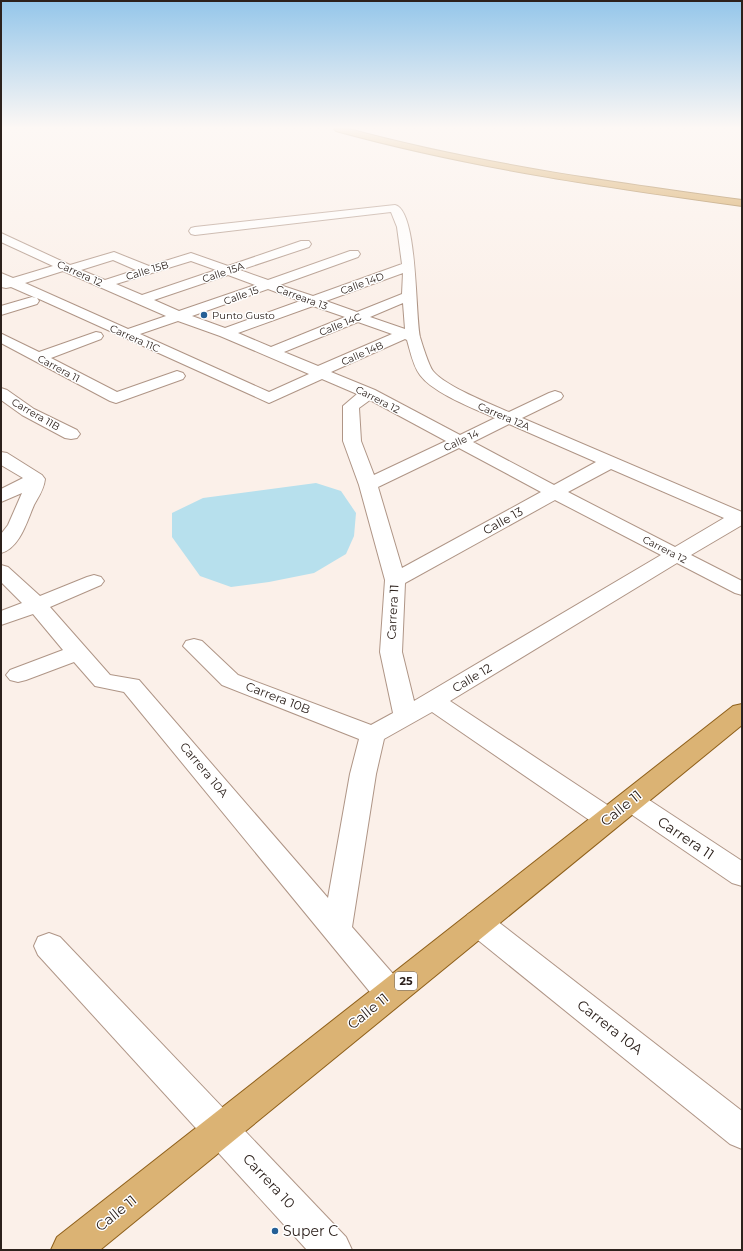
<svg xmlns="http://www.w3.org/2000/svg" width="743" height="1251" font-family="Montserrat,sans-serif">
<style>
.water{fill:#b7e0ed}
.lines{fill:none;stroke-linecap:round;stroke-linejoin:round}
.minor-casing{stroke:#af9586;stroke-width:2}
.primary-casing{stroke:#8e5f19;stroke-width:2}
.trunk-casing{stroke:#8e5f19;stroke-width:2}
.minor{fill:#fff;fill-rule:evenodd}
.primary{fill:#dbb374;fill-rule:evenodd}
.trunk{fill:#cf9a46;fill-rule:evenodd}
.poi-dot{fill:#245f96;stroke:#fff;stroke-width:1.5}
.labels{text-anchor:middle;stroke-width:3;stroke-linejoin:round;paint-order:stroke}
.far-street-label{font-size:10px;fill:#2c211c;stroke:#fff}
.far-poi-label{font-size:10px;fill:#2c211c;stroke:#fff;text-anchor:start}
.shield{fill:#fff;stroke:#6b6460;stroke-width:1}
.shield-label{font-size:11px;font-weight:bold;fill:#2c211c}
.street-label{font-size:12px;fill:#2c211c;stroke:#fff}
.near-street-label{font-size:14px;fill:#2c211c;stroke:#fff}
.near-poi-label{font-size:14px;fill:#2c211c;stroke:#fff;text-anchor:start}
</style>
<rect width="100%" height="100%" fill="#fbf0e9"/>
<path class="water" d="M 316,483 L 341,491 L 356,513 L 354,536 L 346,554 L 314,573 L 269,582 L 231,587 L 200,576 L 172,537 L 172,513 L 203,498 Z"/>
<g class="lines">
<g class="minor-casing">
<g id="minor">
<path d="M 395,205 C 418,210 415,315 420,337 C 422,344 429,366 433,371 C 445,386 490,404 509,412 L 549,393 L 555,391 L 561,393 L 563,396 L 561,399 L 522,418 L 742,512 L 742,525 L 691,555 L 742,581 L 742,595 L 735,593 L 677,563 L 450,701 L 618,812 L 621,819 L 618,826 L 608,829 L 598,826 L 432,712 L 384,739 L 376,774 L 352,927 L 401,983 L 406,993 L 401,1003 L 390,1007 L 379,1003 L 124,692 L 95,686 L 74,662 L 26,680 L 18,682 L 10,680 L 6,675 L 10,670 L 63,650 L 33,614 L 1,625 L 1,611 L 22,603 L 1,582 L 1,565 L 8,567 L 40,596 L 87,577 L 94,575 L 101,577 L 104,581 L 101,585 L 50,607 L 110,675 L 139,680 L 328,898 L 350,774 L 359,739 L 222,685 L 183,646 L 186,641 L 194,639 L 202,641 L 238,675 L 371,725 L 393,713 L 380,652 L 385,580 L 359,485 L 343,441 L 343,406 L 357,394 L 322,379 L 269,403 L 37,298 L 39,301 L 37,304 L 1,315 L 1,306 L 32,297 L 36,298 L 11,287 L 6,288 L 1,287 L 1,273 L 13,278 L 53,266 L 1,242 L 1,233 L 70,265 L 114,252 L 149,266 L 191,253 L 228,266 L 301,241 L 309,241 L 311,244 L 309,247 L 240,270 L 268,280 L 350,251 L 358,251 L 360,254 L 358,257 L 280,285 L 313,296 L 402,264 L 397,227 L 391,212 L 195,235 L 191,234 L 189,231 L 191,228 L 195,227 ZM 113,260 L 136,270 L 105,280 L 81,270 ZM 191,261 L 216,270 L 142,295 L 116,284 ZM 63,271 L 166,316 L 128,329 L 25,283 ZM 403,273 L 402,294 L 357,312 L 326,301 ZM 228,275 L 255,285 L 179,311 L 154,300 ZM 268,289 L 300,301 L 225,328 L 192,316 ZM 403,303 L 405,329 L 370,317 ZM 313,306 L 345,317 L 271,347 L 238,333 ZM 178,321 L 220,336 L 309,374 L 269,392 L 140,334 ZM 358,322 L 392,334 L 318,366 L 284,352 ZM 405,339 L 407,340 C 410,350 413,366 420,375 C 433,393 475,409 495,418 L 460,435 L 375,390 L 331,372 ZM 370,400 L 446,441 L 374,475 L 361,441 L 359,408 ZM 509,424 L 596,462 L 554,485 L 473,442 ZM 459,448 L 541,492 L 402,568 L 378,487 ZM 611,469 L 724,518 L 675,547 L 568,492 ZM 555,500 L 661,555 L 414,701 L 402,652 L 405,583 Z"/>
<path d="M 96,332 L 101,333 L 103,336 L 101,339 L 51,358 L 117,392 L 177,371 L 183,373 L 185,376 L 183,379 L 116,403 L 110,401 L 1,343 L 2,334 L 39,352 Z"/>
<path d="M 1,388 L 7,390 L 34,409 L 77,430 L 80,434 L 77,438 L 71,439 L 65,438 L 22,415 L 1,400 Z"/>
<path d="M 1,452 L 7,453 L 42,475 L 45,479 C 44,489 39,496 34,505 C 27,521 20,548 1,553 L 1,534 L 8,525 L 22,493 L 1,502 L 1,489 L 23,478 L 1,465 Z"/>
<path d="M 631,791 L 640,794 L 742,861 L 742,886 L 732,883 L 622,808 L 618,801 L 622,794 Z"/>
<path d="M 478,911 L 488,914 L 742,1111 L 742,1149 L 730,1144 L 468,932 L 463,923 L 468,914 Z"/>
<path d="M 49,933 L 60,937 L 346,1237 L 352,1250 L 307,1250 L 38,955 L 34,946 L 38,937 Z"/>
</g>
</g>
<g class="primary-casing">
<path id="primary" d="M 742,704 L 742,725 L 100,1250 L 51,1250 L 57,1237 L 733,706 Z"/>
</g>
<g class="trunk-casing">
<path id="trunk" d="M 334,129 L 349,129 C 478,164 610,182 742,200 L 742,206 C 605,187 470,168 336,131 Z"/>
</g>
<use href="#minor" class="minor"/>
<use href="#primary" class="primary"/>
<use href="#trunk" class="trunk"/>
</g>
<linearGradient id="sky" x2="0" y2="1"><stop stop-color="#94c6ea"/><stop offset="0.42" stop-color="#fdf8f5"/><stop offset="1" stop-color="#fdf8f5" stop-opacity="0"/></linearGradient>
<rect width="743" height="304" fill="url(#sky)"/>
<g class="poi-dot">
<circle cx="204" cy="315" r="4"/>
<circle cx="275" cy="1231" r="4"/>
</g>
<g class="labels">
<g class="far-street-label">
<text transform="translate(147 270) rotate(-17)" y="4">Calle 15B</text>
<text transform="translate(223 272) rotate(-19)" y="4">Calle 15A</text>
<text transform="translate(80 273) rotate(24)" y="4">Carrera 12</text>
<text transform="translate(362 283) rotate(-20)" y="4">Calle 14D</text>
<text transform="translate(241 295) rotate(-20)" y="4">Calle 15</text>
<text transform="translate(302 297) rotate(20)" y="4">Carreara 13</text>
<text transform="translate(340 324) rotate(-22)" y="4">Calle 14C</text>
<text transform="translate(135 338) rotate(24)" y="4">Carrera 11C</text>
<text transform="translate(362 353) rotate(-24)" y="4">Calle 14B</text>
<text transform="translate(59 368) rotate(28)" y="4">Carrera 11</text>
<text transform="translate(378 399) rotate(27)" y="4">Carrera 12</text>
<text transform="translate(36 414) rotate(30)" y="4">Carrera 11B</text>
<text transform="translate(504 416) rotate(23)" y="4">Carrera 12A</text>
<text transform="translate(461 440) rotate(-25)" y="4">Calle 14</text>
<text transform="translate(665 549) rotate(27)" y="4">Carrera 12</text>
</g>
<g class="far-poi-label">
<text x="212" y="319">Punto Gusto</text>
</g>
<rect class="shield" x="395" y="972" width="22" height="18" rx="3"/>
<g class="shield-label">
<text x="406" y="985">25</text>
</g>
<g class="street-label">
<text transform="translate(503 521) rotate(-29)" y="4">Calle 13</text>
<text transform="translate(393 612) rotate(-87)" y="4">Carrera 11</text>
<text transform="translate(472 678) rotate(-31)" y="4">Calle 12</text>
<text transform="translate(278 698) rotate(21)" y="4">Carrera 10B</text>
<text transform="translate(204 770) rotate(50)" y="4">Carrera 10A</text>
</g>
<g class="near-street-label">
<text transform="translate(621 808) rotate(-39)" y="5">Calle 11</text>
<text transform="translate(686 838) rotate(34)" y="5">Carrera 11</text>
<text transform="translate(368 1011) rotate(-39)" y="5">Calle 11</text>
<text transform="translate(610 1027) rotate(38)" y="5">Carrera 10A</text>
<text transform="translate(269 1181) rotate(47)" y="5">Carrera 10</text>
<text transform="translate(116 1213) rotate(-39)" y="5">Calle 11</text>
</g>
<g class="near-poi-label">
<text x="283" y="1236">Super C</text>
</g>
</g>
<rect width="743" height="1251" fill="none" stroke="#2c211c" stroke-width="4"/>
</svg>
